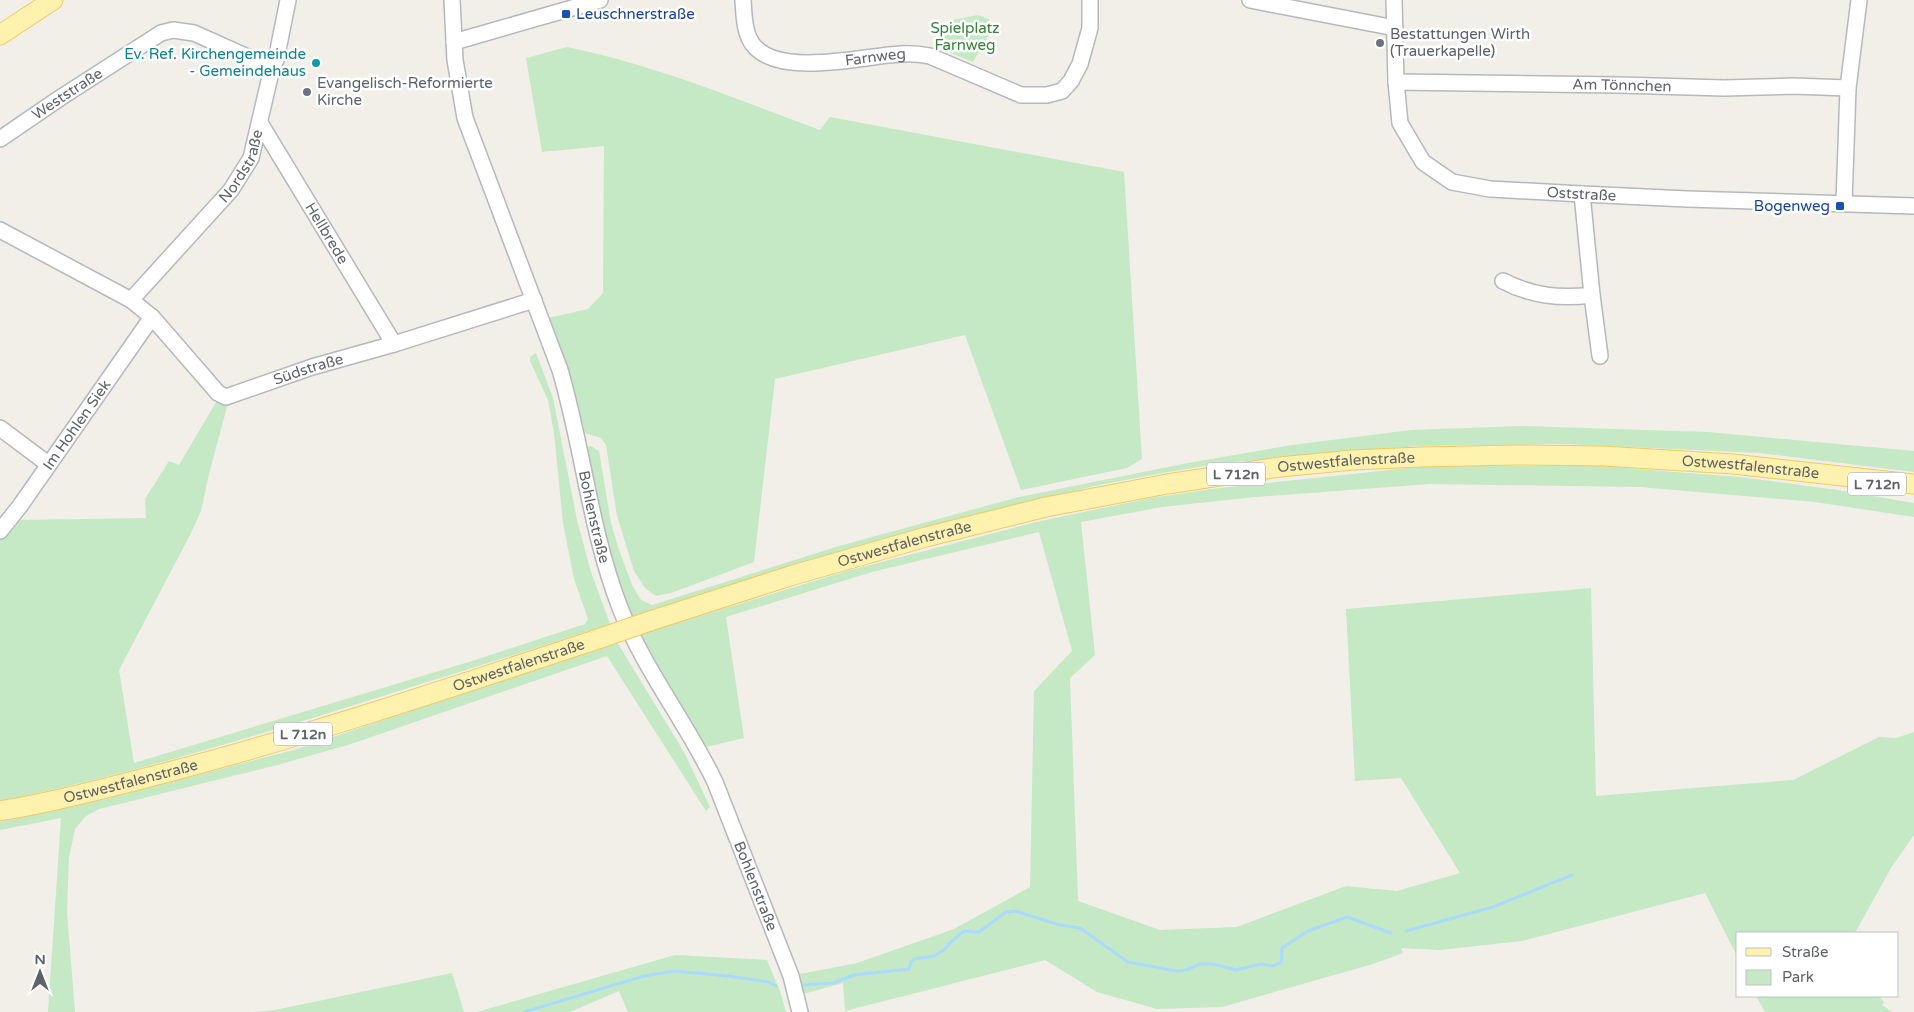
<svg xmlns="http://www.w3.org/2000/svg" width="1914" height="1012" font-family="'Varela Round',sans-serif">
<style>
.green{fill:#c5e8c5}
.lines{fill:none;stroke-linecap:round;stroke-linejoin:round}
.stream{stroke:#aadaff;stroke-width:3}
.minor-casing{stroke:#b5b8bc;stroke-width:18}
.major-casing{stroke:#f2c960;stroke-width:21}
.minor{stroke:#fff;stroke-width:15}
.major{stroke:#fff2af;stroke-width:19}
.major-bridge-casing{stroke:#f2c960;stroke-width:21;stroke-linecap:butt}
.major-bridge{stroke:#fff2af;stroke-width:19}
.transit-dot{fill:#1a4fb4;stroke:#fff;stroke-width:2}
.worship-dot{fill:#6b7280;stroke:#fff;stroke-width:2}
.culture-dot{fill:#0f9aa8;stroke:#fff;stroke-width:2}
.labels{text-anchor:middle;stroke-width:5;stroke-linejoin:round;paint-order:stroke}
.shield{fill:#fff;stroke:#8f9295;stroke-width:1}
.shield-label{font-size:14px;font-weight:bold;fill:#5f6368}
.transit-label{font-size:15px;fill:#164399;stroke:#fff;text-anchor:start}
.park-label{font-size:15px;fill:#348238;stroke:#fff}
.worship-label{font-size:15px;fill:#5b616d;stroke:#fff;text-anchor:start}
.culture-label{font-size:15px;fill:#0d838f;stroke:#fff;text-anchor:end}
.street-label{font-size:15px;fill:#5f6368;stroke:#fff}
</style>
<rect width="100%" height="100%" fill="#f1efe8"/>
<g class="green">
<path d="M 978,15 L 989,19 L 993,28 L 973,62 L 941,49 L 942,42 L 953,20 Z"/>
<path d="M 567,47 C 652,64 739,100 820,130 L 830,117 L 1124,172 L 1142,459 L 1127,468 L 1021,490 L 965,335 L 775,379 L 754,562 L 671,593 L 656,596 L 645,588 L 634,571 L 617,516 L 606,445 L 601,438 L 585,433 L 573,383 L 548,318 L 588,309 L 603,293 L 604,146 L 542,152 L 526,58 Z"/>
<path d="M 536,353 L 553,398 L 577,520 L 591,572 L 610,624 C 517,654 425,683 332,712 C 222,746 113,778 0,801 L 0,540 L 20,520 L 146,518 L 145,499 L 169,461 L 179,465 L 218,399 L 228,403 L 209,474 L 201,511 L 190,535 L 119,670 L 134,763 L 472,661 L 585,624 L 588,619 L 574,579 L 563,523 L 554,433 L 548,400 L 530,361 L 530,357 Z"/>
<path d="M 1522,426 L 1708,432 L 1903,450 L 1914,451 L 1914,472 L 1759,453 L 1566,444 L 1418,446 L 1224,463 L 1168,472 L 1099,485 L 960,518 L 843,551 L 631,617 C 616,577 603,536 594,493 C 591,478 587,463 588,447 L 591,446 L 599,451 L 611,523 L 618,547 L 632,585 L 641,600 L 652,605 L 839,546 L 1019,497 L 1188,463 L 1292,445 L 1411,430 Z"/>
<path d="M 1427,466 L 1598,466 L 1740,477 L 1838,490 L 1914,503 L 1914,517 L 1815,502 L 1639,487 L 1429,484 L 1255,497 L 1162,507 L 1081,522 L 1095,655 L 1070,678 L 1078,901 L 1160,930 L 1237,927 L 1346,886 L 1397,891 L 1460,873 L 1401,778 L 1355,781 L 1346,609 L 1591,588 L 1596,796 L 1793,780 L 1879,737 L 1896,738 L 1914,732 L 1914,835 L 1891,868 L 1855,933 L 1738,933 L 1738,958 L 1705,893 L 1522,941 L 1440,950 L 1401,948 L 1403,953 L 1373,964 L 1222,1007 L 1157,1009 L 1097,992 L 1045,960 L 845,1011 L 843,983 L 803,994 L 800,974 L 857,963 L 954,929 L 1030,887 L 1034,691 L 1072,651 L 1039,532 L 872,572 L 726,617 L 744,738 L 706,747 L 654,659 L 641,634 L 847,571 L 1036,522 L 1151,498 L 1211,489 Z"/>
<path d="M 617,642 L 684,752 L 710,807 L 706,811 L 607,656 L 348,745 L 277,765 L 99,809 L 86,816 L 75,829 L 69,857 L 67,912 L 75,1012 L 48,1012 L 61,818 L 0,830 L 0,822 L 106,799 L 297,749 Z"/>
<path d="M 675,955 L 767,960 L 780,991 L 786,1012 L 628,1012 L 619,991 L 570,1012 L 477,1012 Z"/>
<path d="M 452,973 L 464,1012 L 253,1012 L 275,1010 Z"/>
<path d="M 1756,996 L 1879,996 L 1884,1002 L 1882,1005 L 1892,1012 L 1765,1012 Z"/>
</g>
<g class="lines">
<g class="stream">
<path d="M 1406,931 L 1493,907 L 1572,875"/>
<path d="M 804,985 L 833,983 L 854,975 L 909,969 L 911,962 L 914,959 L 934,956 L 944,950 L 951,942 L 964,931 L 979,932 L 1006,912 L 1015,911 L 1060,925 L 1080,928 L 1128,962 L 1176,971 L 1186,970 L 1200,964 L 1213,964 L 1236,970 L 1261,964 L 1272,966 L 1281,963 L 1282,948 L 1308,931 L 1347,917 L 1391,933"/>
<path d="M 524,1012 L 644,976 L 674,971 L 728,976 L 769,982 L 776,986"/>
</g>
<g class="minor-casing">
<g id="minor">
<path id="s1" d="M 452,0 L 455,60 L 465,118 L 560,370 C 583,448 590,529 619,605 C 643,669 686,721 715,782 L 791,976 L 800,1012"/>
<path id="s2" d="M 743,0 C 744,15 744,36 755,47 C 783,77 864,56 900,54 C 911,53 920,54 930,56 L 1021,95 L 1047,95 L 1062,91 L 1071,81 L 1080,64 L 1090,28 L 1090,0"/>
<path d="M 1250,0 L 1395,28"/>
<path id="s3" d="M 1394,0 L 1396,82 L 1400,123 L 1423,162 L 1452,182 L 1490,189 L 1582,194 L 1687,199 L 1914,206"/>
<path d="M 454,42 L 600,0"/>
<path id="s4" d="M 1396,82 L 1619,85 L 1724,88 L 1794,86 L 1848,88"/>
<path id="s5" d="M 260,123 L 394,344"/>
<path id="s6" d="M 0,139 L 60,98 L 161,33 L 173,30 L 194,33 L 272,68"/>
<path d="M 1844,203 L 1848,88 L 1859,0"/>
<path id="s7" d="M 0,230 L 131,300 L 152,317 L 218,393 L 226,397 L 312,367 L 394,344 L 534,300"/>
<path d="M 1503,281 C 1532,296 1560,299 1592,295 L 1582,194"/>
<path d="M 1592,295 L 1600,356"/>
<path id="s8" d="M 131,300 L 231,190 L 251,158 L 272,68 L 276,60 L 288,0"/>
<path d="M 0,428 L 48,464"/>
<path id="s9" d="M 0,531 L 20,506 L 152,317"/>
</g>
</g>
<g class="major-casing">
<g id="major">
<path d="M 0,35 L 53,0"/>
<path id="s10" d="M 650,621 L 790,576 L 926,537 L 1046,507 L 1167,484 L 1280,467 L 1353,460 L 1421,457 L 1516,455 L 1603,456 L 1733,464 L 1914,484"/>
<path id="s11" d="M 0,811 C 59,801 118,785 176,770 C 320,732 461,684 601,638"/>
</g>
</g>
<use href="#minor" class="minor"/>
<use href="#major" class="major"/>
<g class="major-bridge-casing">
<path id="major-bridge" d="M 601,638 L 650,621"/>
</g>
<use href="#major-bridge" class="major-bridge"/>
</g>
<g class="transit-dot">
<rect x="561" y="9" width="10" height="10" rx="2.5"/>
<rect x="1835" y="201" width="10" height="10" rx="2.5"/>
</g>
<g class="worship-dot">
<circle cx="1380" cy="43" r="5"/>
<circle cx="307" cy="92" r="5"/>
</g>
<circle class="culture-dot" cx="316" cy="63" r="5"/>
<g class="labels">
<g class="shield">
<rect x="1207" y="462.5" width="58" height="23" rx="4"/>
<rect x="1848" y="472.5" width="58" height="23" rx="4"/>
<rect x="274" y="722.5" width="58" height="23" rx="4"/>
</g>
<g class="shield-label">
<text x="1236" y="479">L 712n</text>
<text x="1877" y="489">L 712n</text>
<text x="303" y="739">L 712n</text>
</g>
<g class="transit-label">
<text x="576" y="19">Leuschnerstraße</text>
<text x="1830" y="211" text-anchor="end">Bogenweg</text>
</g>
<g class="park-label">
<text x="965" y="33">Spielplatz<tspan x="965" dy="17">Farnweg</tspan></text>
</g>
<g class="worship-label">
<text x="1390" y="39">Bestattungen Wirth<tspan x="1390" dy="17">(Trauerkapelle)</tspan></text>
<text x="317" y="88">Evangelisch-Reformierte<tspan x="317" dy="17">Kirche</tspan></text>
</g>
<g class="culture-label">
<text x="306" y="59">Ev. Ref. Kirchengemeinde<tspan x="306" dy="17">- Gemeindehaus</tspan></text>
</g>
<g class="street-label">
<text dy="5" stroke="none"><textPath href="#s2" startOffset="174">Farnweg</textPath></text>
<text dy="5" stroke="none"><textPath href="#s4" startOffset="226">Am Tönnchen</textPath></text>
<text dy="5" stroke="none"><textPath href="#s6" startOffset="81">Weststraße</textPath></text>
<text dy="5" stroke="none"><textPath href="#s8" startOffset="175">Nordstraße</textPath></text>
<text dy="5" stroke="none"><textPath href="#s3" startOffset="334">Oststraße</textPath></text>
<text dy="5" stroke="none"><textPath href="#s5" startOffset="129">Hellbrede</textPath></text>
<text dy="5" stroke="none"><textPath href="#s7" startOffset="372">Südstraße</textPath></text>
<text dy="5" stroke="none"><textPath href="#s9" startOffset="131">Im Hohlen Siek</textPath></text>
<text dy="5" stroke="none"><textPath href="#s10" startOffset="716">Ostwestfalenstraße</textPath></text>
<text dy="5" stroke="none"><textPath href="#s10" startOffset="1121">Ostwestfalenstraße</textPath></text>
<text dy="5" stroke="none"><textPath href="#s1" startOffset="539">Bohlenstraße</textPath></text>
<text dy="5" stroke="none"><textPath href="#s10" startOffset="266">Ostwestfalenstraße</textPath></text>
<text dy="5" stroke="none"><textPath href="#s11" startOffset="539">Ostwestfalenstraße</textPath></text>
<text dy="5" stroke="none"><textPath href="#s11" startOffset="134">Ostwestfalenstraße</textPath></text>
<text dy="5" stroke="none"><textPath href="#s1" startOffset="944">Bohlenstraße</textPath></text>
</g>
</g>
<rect x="1736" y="932" width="162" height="65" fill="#ffffff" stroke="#bfc1c3"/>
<rect x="1746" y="948" width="25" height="8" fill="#fff2af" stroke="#bfc1c3"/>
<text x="1782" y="957" font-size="15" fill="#5f6368">Straße</text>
<rect x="1746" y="970" width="25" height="15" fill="#c5e8c5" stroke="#bfc1c3"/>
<text x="1782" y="982" font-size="15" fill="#5f6368">Park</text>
<g transform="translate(40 972)" stroke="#ffffff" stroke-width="4" paint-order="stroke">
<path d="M0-4L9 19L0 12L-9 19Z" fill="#5f6368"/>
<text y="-8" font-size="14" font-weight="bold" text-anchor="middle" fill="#5f6368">N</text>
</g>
</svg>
